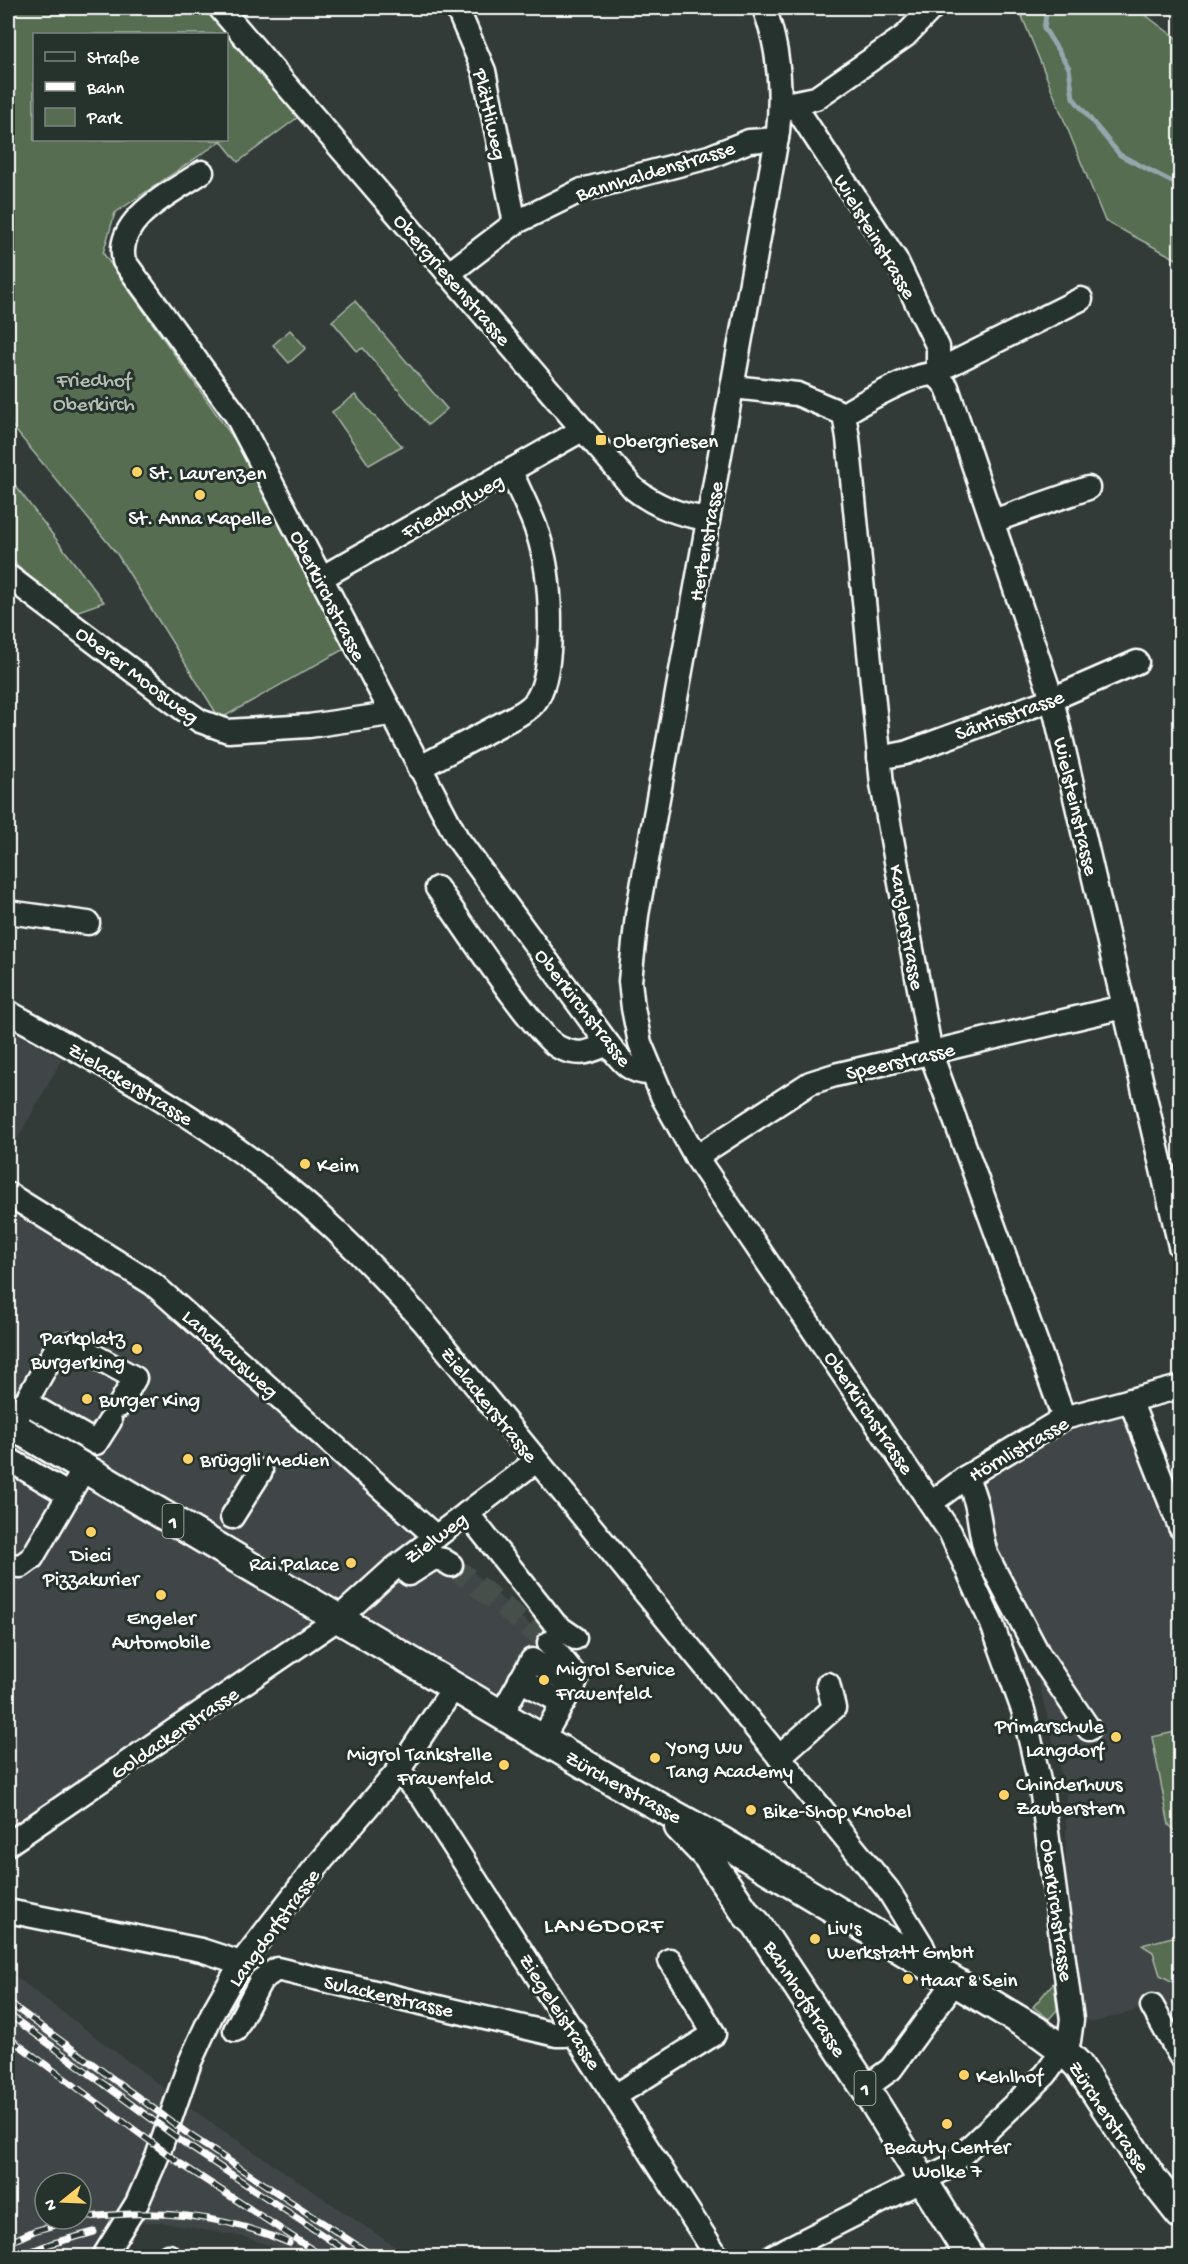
<svg xmlns="http://www.w3.org/2000/svg" width="1188" height="2264" font-family="'Gochi Hand',sans-serif">
<style>
.built{fill:#414546;fill-rule:evenodd}
.green{fill:#566d51;stroke:#aab6a8;stroke-width:1.5;fill-rule:evenodd}
.lines{fill:none;stroke-linecap:round;stroke-linejoin:round}
.stream{stroke:#97a6ad;stroke-width:5}
.minor-tunnel{stroke:#464f4c;stroke-width:22;stroke-dasharray:22 11;stroke-linecap:butt}
.minor-casing{stroke:#fff;stroke-width:27}
.major-casing{stroke:#fff;stroke-width:33}
.minor{stroke:#26332d;stroke-width:22}
.major{stroke:#26332d;stroke-width:28}
.rail-casing{stroke:#fff;stroke-width:7}
.rail{stroke:#26332d;stroke-width:4.5;stroke-dasharray:14;stroke-linecap:butt}
.poi-dot{fill:#ffd166;stroke:#26332d;stroke-width:2}
.labels{text-anchor:middle;stroke-width:6;stroke-linejoin:round;paint-order:stroke}
.shield{fill:#26332d;stroke:#bec2c0;stroke-width:1.5}
.shield-label{font-size:20px;font-weight:bold;fill:#fff}
.street-label{font-size:21px;fill:#fff;stroke:#26332d}
.park-label{font-size:21px;fill:#b3bdb1;stroke:#26332d}
.poi-label{font-size:21px;fill:#fff;stroke:#26332d;text-anchor:start}
.quarter-label{font-size:24px;letter-spacing:1.5px;fill:#fff;stroke:#26332d}
</style>
<rect width="100%" height="100%" fill="#323b38"/>
<filter id="ink" filterUnits="userSpaceOnUse"><feTurbulence type="fractalNoise" baseFrequency=".0167" numOctaves="2"/><feDisplacementMap in="SourceGraphic" scale="12" xChannelSelector="R" yChannelSelector="G"/><feConvolveMatrix kernelMatrix="1 2 1 2 8 2 1 2 1" color-interpolation-filters="sRGB"/></filter>
<g filter="url(#ink)">
<g class="built">
<path d="M 8,1028 L 62,1059 L 8,1156 Z"/>
<path d="M 8,1199 L 150,1286 L 436,1537 L 591,1682 L 560,1735 L 8,1405 Z"/>
<path d="M 1130,1400 L 1180,1527 L 1180,2004 L 1171,2007 L 1152,2006 L 1095,2022 L 1084,2020 L 1080,2010 L 1061,1873 L 1066,1862 L 1066,1795 L 1038,1679 L 991,1583 L 966,1495 L 1064,1418 Z"/>
<path d="M 8,1424 L 339,1618 L 8,1838 Z"/>
<path d="M 8,1971 L 200,2115 L 409,2256 L 302,2256 L 244,2237 L 159,2222 L 126,2223 L 104,2256 L 8,2256 ZM 45,2183 L 81,2183 L 81,2219 L 45,2219 Z"/>
</g>
<g class="green">
<path d="M 8,8 L 210,8 L 301,115 L 238,162 L 221,141 L 115,213 L 103,253 L 239,446 L 344,649 L 220,719 L 117,554 L 8,421 ZM 34,34 L 226,34 L 226,140 L 34,140 Z"/>
<path d="M 1024,8 L 1136,8 L 1180,41 L 1180,261 L 1105,221 L 1021,14 Z"/>
<path d="M 355,301 L 447,409 L 428,425 L 363,348 L 357,351 L 332,321 Z"/>
<path d="M 290,330 L 306,348 L 289,363 L 273,345 Z"/>
<path d="M 355,395 L 402,446 L 369,465 L 332,412 Z"/>
<path d="M 8,476 L 104,602 L 70,614 L 8,556 Z"/>
<path d="M 1180,1731 L 1180,1835 L 1169,1825 L 1152,1737 Z"/>
<path d="M 1180,1935 L 1180,1986 L 1160,1975 L 1153,1952 L 1142,1945 Z"/>
<path d="M 1054,1982 L 1057,2010 L 1049,2019 L 1033,2007 Z"/>
</g>
<g class="lines">
<path class="stream" d="M 1047,8 L 1044,28 L 1069,68 L 1073,98 L 1120,155 L 1176,184 L 1180,190"/>
<path class="minor-tunnel" d="M 451,1565 L 549,1643"/>
<g class="minor-casing">
<g id="minor">
<path d="M 220,8 L 634,489 C 657,507 680,515 708,519"/>
<path d="M 457,8 L 484,71 L 515,223"/>
<path d="M 764,8 C 779,47 782,91 778,132 L 637,915 L 630,981 L 633,1008 L 640,1043 L 663,1098 L 696,1157 L 950,1532 L 992,1624 L 1023,1710 L 1032,1748 L 1042,1795 L 1072,2020 L 1069,2041 L 1046,2074 L 949,2167 L 773,2256"/>
<path d="M 793,103 L 896,260 L 938,347 L 938,377"/>
<path d="M 780,105 L 816,98 L 905,36 L 932,8"/>
<path d="M 202,172 C 172,193 114,218 124,261 L 236,415 L 457,838 L 608,1044 C 621,1060 629,1074 651,1073"/>
<path d="M 448,274 L 515,223 L 582,190 L 709,157 L 749,141 L 777,139"/>
<path d="M 938,377 L 943,368 L 1081,299"/>
<path d="M 733,387 L 797,394 L 844,414"/>
<path d="M 844,414 L 848,438 L 882,784 L 931,1054 L 1064,1418"/>
<path d="M 844,414 C 858,405 919,370 933,375 C 939,376 943,383 947,387 L 1052,699 L 1180,1246"/>
<path d="M 993,521 L 1088,488"/>
<path d="M 8,576 L 183,709 L 200,721 L 228,731 L 309,726 L 390,714"/>
<path d="M 321,578 L 582,430"/>
<path d="M 879,758 L 905,753 L 1052,699 L 1137,662"/>
<path d="M 419,768 L 520,714 C 527,710 533,706 537,699 C 556,668 551,583 542,549 C 536,522 522,497 511,472"/>
<path d="M 437,888 C 457,915 537,1039 560,1048 C 580,1057 589,1052 608,1044"/>
<path d="M 8,912 L 88,923"/>
<path d="M 8,1012 C 101,1063 196,1114 279,1181 C 332,1223 378,1272 423,1321 L 888,1890 L 922,1945 L 930,1965"/>
<path d="M 696,1157 L 810,1083 L 835,1075 L 1123,1007"/>
<path d="M 8,1194 L 153,1284 L 436,1537"/>
<path d="M 1130,1400 L 1180,1527"/>
<path d="M 25,1402 L 96,1443 L 110,1421"/>
<path d="M 12,1426 L 57,1347 L 71,1343 L 135,1378 L 119,1406"/>
<path d="M 8,1459 L 69,1495"/>
<path d="M 966,1477 C 982,1507 977,1527 987,1556 L 1039,1655 L 1089,1729"/>
<path d="M 931,1503 L 966,1477 L 1064,1418 L 1180,1387"/>
<path d="M 467,1513 L 556,1625 L 575,1638"/>
<path d="M 232,1517 L 261,1471"/>
<path d="M 8,1565 L 21,1566 L 32,1558 L 84,1469"/>
<path d="M 409,1574 L 434,1558 L 443,1560 L 451,1565"/>
<path d="M 520,1680 L 563,1703"/>
<path d="M 501,1715 L 532,1660 L 574,1685"/>
<path d="M 542,1739 L 576,1681 L 575,1675 L 549,1643"/>
<path d="M 779,1757 L 834,1708 L 828,1684"/>
<path d="M 398,1771 L 423,1798 L 717,2256"/>
<path d="M 8,1844 L 339,1618 L 392,1570 L 536,1461"/>
<path d="M 8,1911 L 201,1950 L 241,1963"/>
<path d="M 1152,2006 L 1180,2056"/>
<path d="M 235,2030 L 261,1980 L 277,1969 L 557,2035 L 565,2035 L 574,2031"/>
<path d="M 865,2088 L 891,2069 L 956,1980"/>
<path d="M 615,2096 L 714,2034 L 670,1960"/>
<path d="M 104,2256 L 137,2203 L 157,2157 L 190,2062 L 212,2014 L 241,1963 L 311,1873 L 398,1771 L 454,1687"/>
<path d="M 168,2256 L 169,2256"/>
</g>
</g>
<g class="major-casing">
<g id="major">
<path d="M 8,1423 L 620,1785 L 721,1841 L 1040,2033 L 1063,2050 L 1078,2065 L 1154,2181 L 1180,2214"/>
<path d="M 679,1827 L 707,1856 L 747,1915 L 756,1923 L 865,2088 L 970,2256"/>
</g>
</g>
<use href="#minor" class="minor"/>
<use href="#major" class="major"/>
<g class="rail-casing">
<g id="rail">
<path d="M 8,2002 L 191,2136 L 373,2256"/>
<path d="M 8,2014 L 187,2145 L 354,2256"/>
<path d="M 8,2037 L 181,2164 L 322,2256"/>
<path d="M 81,2218 C 156,2209 219,2213 289,2243"/>
<path d="M 8,2243 L 34,2231 L 76,2219"/>
<path d="M 19,2256 L 50,2244 L 94,2232"/>
</g>
</g>
<use href="#rail" class="rail"/>
</g>
</g>
<g class="poi-dot">
<rect x="595" y="434" width="12" height="12" rx="3"/>
<circle cx="137" cy="472" r="6"/>
<circle cx="200" cy="495" r="6"/>
<circle cx="305" cy="1164" r="6"/>
<circle cx="137" cy="1349" r="6"/>
<circle cx="87" cy="1399" r="6"/>
<circle cx="188" cy="1459" r="6"/>
<circle cx="91" cy="1532" r="6"/>
<circle cx="351" cy="1563" r="6"/>
<circle cx="161" cy="1595" r="6"/>
<circle cx="544" cy="1680" r="6"/>
<circle cx="1116" cy="1737" r="6"/>
<circle cx="655" cy="1758" r="6"/>
<circle cx="504" cy="1765" r="6"/>
<circle cx="1004" cy="1795" r="6"/>
<circle cx="751" cy="1810" r="6"/>
<circle cx="815" cy="1939" r="6"/>
<circle cx="908" cy="1979" r="6"/>
<circle cx="964" cy="2075" r="6"/>
<circle cx="947" cy="2124" r="6"/>
</g>
<g class="labels">
<g class="shield">
<rect x="162.5" y="1504" width="21" height="34" rx="4.5"/>
<rect x="854.5" y="2071" width="21" height="34" rx="4.5"/>
</g>
<g class="shield-label">
<text x="173" y="1528">1</text>
<text x="865" y="2095">1</text>
</g>
<g class="street-label">
<text transform="translate(491 114) rotate(77)" y="7">Plättliweg</text>
<text transform="translate(655 170) rotate(-17)" y="7">Bannhaldenstrasse</text>
<text transform="translate(876 236) rotate(59)" y="7">Wielsteinstrasse</text>
<text transform="translate(453 279) rotate(49)" y="7">Obergriesenstrasse</text>
<text transform="translate(452 505) rotate(-29)" y="7">Friedhofweg</text>
<text transform="translate(705 541) rotate(-80)" y="7">Hertenstrasse</text>
<text transform="translate(329 595) rotate(63)" y="7">Oberkirchstrasse</text>
<text transform="translate(138 674) rotate(37)" y="7">Oberer Moosweg</text>
<text transform="translate(1009 714) rotate(-20)" y="7">Säntisstrasse</text>
<text transform="translate(1077 806) rotate(77)" y="7">Wielsteinstrasse</text>
<text transform="translate(908 927) rotate(80)" y="7">Kanzlerstrasse</text>
<text transform="translate(584 1007) rotate(52)" y="7">Oberkirchstrasse</text>
<text transform="translate(900 1060) rotate(-13)" y="7">Speerstrasse</text>
<text transform="translate(131 1083) rotate(31)" y="7">Zielackerstrasse</text>
<text transform="translate(231 1353) rotate(42)" y="7">Landhausweg</text>
<text transform="translate(490 1404) rotate(51)" y="7">Zielackerstrasse</text>
<text transform="translate(870 1412) rotate(56)" y="7">Oberkirchstrasse</text>
<text transform="translate(1018 1448) rotate(-30)" y="7">Hörnlistrasse</text>
<text transform="translate(435 1537) rotate(-37)" y="7">Zielweg</text>
<text transform="translate(174 1732) rotate(-34)" y="7">Goldackerstrasse</text>
<text transform="translate(624 1786) rotate(29)" y="7">Zürcherstrasse</text>
<text transform="translate(1058 1910) rotate(82)" y="7">Oberkirchstrasse</text>
<text transform="translate(273 1927) rotate(-54)" y="7">Langdorfstrasse</text>
<text transform="translate(389 1995) rotate(13)" y="7">Sulackerstrasse</text>
<text transform="translate(806 1998) rotate(57)" y="7">Bahnhofstrasse</text>
<text transform="translate(561 2011) rotate(57)" y="7">Ziegeleistrasse</text>
<text transform="translate(1110 2116) rotate(56)" y="7">Zürcherstrasse</text>
</g>
<g class="park-label">
<text x="94" y="386">Friedhof<tspan x="94" dy="24">Oberkirch</tspan></text>
</g>
<g class="poi-label">
<text x="613" y="447">Obergriesen</text>
<text x="149" y="479">St. Laurenzen</text>
<text x="200" y="524" text-anchor="middle">St. Anna Kapelle</text>
<text x="317" y="1171">Keim</text>
<text x="125" y="1344" text-anchor="end">Parkplatz<tspan x="125" dy="24">Burgerking</tspan></text>
<text x="99" y="1406">Burger King</text>
<text x="200" y="1466">Brüggli Medien</text>
<text x="91" y="1561" text-anchor="middle">Dieci<tspan x="91" dy="24">Pizzakurier</tspan></text>
<text x="339" y="1570" text-anchor="end">Rai Palace</text>
<text x="161" y="1624" text-anchor="middle">Engeler<tspan x="161" dy="24">Automobile</tspan></text>
<text x="556" y="1675">Migrol Service<tspan x="556" dy="24">Frauenfeld</tspan></text>
<text x="1104" y="1732" text-anchor="end">Primarschule<tspan x="1104" dy="24">Langdorf</tspan></text>
<text x="667" y="1753">Yong Wu<tspan x="667" dy="24">Tang Academy</tspan></text>
<text x="492" y="1760" text-anchor="end">Migrol Tankstelle<tspan x="492" dy="24">Frauenfeld</tspan></text>
<text x="1016" y="1790">Chinderhuus<tspan x="1016" dy="24">Zauberstern</tspan></text>
<text x="763" y="1817">Bike-Shop Knobel</text>
<text x="827" y="1934">Liv's<tspan x="827" dy="24">Werkstatt GmbH</tspan></text>
<text x="920" y="1986">Haar &amp; Sein</text>
<text x="976" y="2082">Kehlhof</text>
<text x="947" y="2153" text-anchor="middle">Beauty Center<tspan x="947" dy="24">Wolke 7</tspan></text>
</g>
<g class="quarter-label">
<text x="604" y="1932">LANGDORF</text>
</g>
</g>
<rect width="1188" height="2264" fill="none" stroke="#26332d" stroke-width="30"/>
<rect x="15" y="15" width="1158" height="2234" fill="none" stroke="#fff" stroke-width="2" filter="url(#ink)"/>
<rect x="33" y="33" width="195" height="108" fill="#26332d" stroke="#7d8581" stroke-width="1.5"/>
<rect x="45" y="52" width="30" height="9" fill="#26332d" stroke="#7d8581" stroke-width="1.5"/>
<text x="87" y="63" font-size="18" fill="#ffffff">Straße</text>
<rect x="45" y="82" width="30" height="9" fill="#ffffff" stroke="#7d8581" stroke-width="1.5"/>
<text x="87" y="93" font-size="18" fill="#ffffff">Bahn</text>
<rect x="45" y="108" width="30" height="18" fill="#566d51" stroke="#7d8581" stroke-width="1.5"/>
<text x="87" y="123" font-size="18" fill="#ffffff">Park</text>
<g transform="translate(63 2201) rotate(252)"><circle r="28" fill="#26332d" stroke="#7d8581" stroke-width="1.5"/>
<path d="M0-4.5L10 22L0 15L-10 22Z" fill="#ffd166"/>
<text y="-9" font-size="16" font-weight="bold" text-anchor="middle" fill="#ffffff">N</text>
</g>
</svg>
